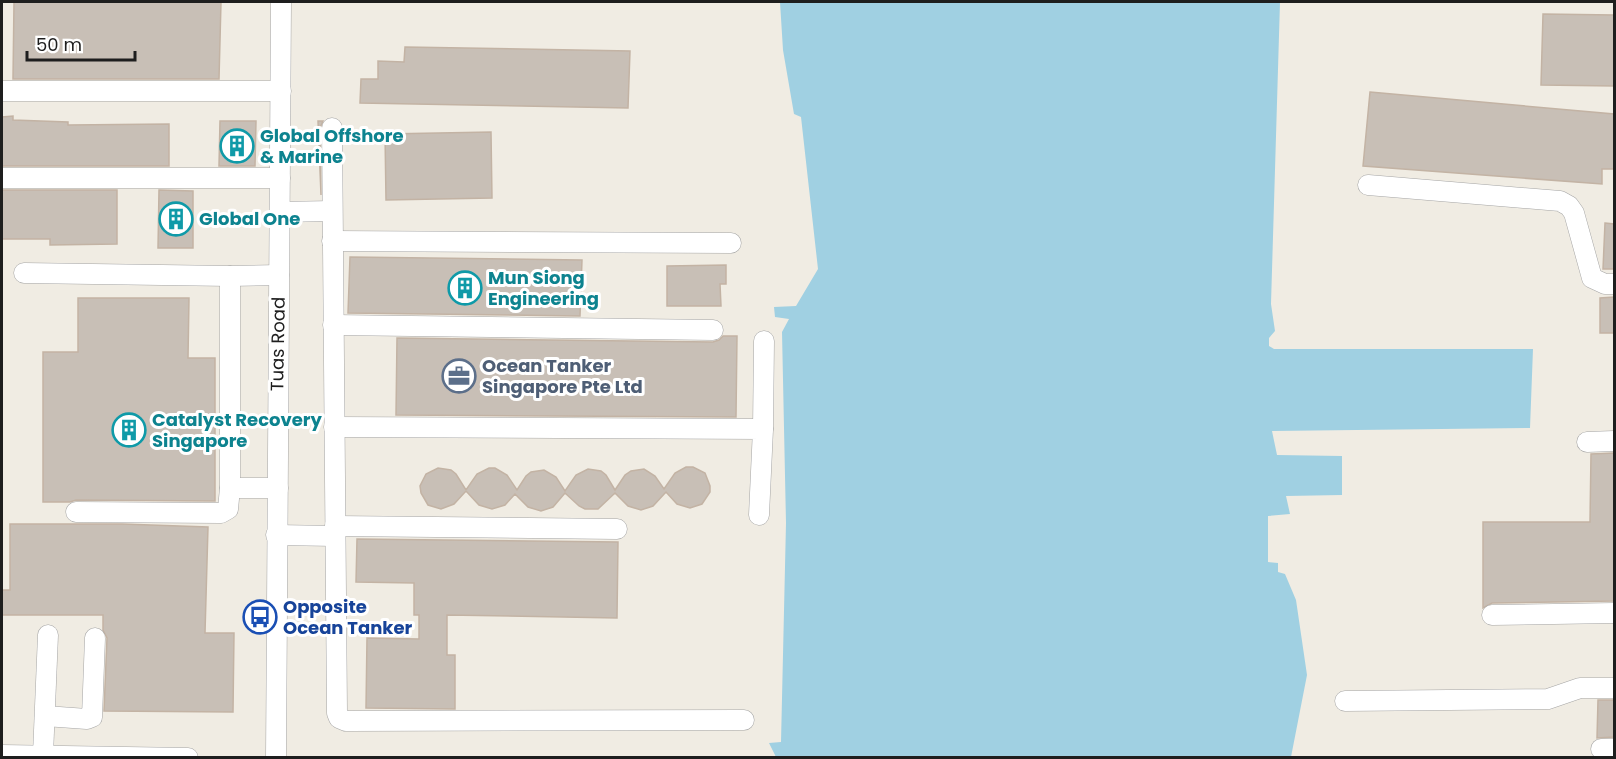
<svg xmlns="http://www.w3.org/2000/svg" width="1616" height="759" font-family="Poppins,sans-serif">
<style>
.water{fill:#a0d0e2}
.building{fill:#c8bfb6;stroke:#c3b3a4;stroke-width:1.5}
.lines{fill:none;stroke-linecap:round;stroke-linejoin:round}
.minor-casing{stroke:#a5a5a5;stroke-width:21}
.minor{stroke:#fff;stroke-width:20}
.labels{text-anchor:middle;stroke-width:6;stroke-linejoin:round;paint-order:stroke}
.culture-label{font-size:18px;font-weight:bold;fill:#0d838f;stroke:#fff;text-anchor:start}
.street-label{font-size:18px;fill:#1e1e1e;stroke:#fff}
.service-label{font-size:18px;font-weight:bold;fill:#4e5e75;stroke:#fff;text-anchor:start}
.transit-label{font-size:18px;font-weight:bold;fill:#164399;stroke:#fff;text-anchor:start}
</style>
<rect width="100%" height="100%" fill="#f0ece3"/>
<path class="water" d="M 780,2 L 1280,2 L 1271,304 L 1275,331 L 1269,338 L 1269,346 L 1274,349 L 1533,349 L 1530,428 L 1272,431 L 1277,455 L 1342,456 L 1342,495 L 1286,496 L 1290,514 L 1268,516 L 1268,562 L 1278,563 L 1278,572 L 1285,574 L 1296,600 L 1307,675 L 1291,757 L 776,757 L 769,743 L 781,742 L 786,523 L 782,332 L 789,319 L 775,317 L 774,307 L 796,306 L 818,269 L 801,117 L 794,114 L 783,50 Z"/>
<g class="building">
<path d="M 14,2 L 221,2 L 219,79 L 13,79 Z"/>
<path d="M 1543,14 L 1614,15 L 1614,86 L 1541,85 Z"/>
<path d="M 405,47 L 630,51 L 628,108 L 360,103 L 361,79 L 378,79 L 378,61 L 404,62 Z"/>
<path d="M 1370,92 L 1614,114 L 1614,169 L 1602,169 L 1602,184 L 1363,166 Z"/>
<path d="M 13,116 L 13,120 L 68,122 L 68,125 L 169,124 L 169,166 L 2,166 L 2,117 Z"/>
<path d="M 220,121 L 256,121 L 255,166 L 219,166 Z"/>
<path d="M 318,121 L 323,121 L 320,128 L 321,195 Z"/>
<path d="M 491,132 L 492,198 L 386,200 L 385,134 Z"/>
<path d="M 2,190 L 117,190 L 117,244 L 50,245 L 50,239 L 2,239 Z"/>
<path d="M 159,190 L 193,191 L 193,248 L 158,248 Z"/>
<path d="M 1605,223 L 1614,224 L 1614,269 L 1603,269 Z"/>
<path d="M 350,257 L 582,260 L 580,316 L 348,313 Z"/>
<path d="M 726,265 L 726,284 L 720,284 L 721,306 L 667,306 L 667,266 Z"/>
<path d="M 1614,297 L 1614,333 L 1600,333 L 1600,298 Z"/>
<path d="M 78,298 L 189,298 L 188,358 L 215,358 L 215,501 L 76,500 L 70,502 L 43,502 L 43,352 L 78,352 Z"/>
<path d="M 723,336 L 737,336 L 736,417 L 396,415 L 397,338 L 713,342 L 719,340 Z"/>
<path d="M 1614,453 L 1614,601 L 1492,603 L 1483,608 L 1483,522 L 1590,522 L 1591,454 Z"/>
<path d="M 686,467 L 693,467 L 705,473 L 710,486 L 710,492 L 702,504 L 690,508 L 677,504 L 666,492 L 653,506 L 641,510 L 628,506 L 615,493 L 598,509 L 585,509 L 579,506 L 565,493 L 553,507 L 541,511 L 528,507 L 515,494 L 505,505 L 492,509 L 479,505 L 466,491 L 454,504 L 441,509 L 428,505 L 421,493 L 420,486 L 426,474 L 438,468 L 451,470 L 456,474 L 466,490 L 477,474 L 489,468 L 495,468 L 507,475 L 517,490 L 526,476 L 531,472 L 544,470 L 556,477 L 565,491 L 576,475 L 588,469 L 601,471 L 606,475 L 615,490 L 625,475 L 631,471 L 644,469 L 655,476 L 664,489 L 675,473 Z"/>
<path d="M 10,524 L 122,524 L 208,527 L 205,633 L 234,633 L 233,712 L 104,711 L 107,638 L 103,630 L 103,615 L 2,615 L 2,590 L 10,590 Z"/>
<path d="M 357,539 L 618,542 L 617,618 L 447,615 L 447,655 L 455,655 L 455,709 L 366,708 L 367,638 L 419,639 L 419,615 L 414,615 L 414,583 L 356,582 Z"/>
<path d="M 1598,700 L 1614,700 L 1614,737 L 1597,738 Z"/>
</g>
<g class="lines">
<g class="minor-casing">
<g id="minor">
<path d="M 2,91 L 281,91"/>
<path d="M 332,128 L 337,713 L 339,718 L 346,721 L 744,720"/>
<path d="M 2,178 L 280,178"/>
<path d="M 1368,185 L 1560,201 L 1569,206 L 1574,213 L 1592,278 L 1605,284 L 1614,284"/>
<path d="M 280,212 L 332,211"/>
<path d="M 332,241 L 731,243"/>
<path d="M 24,273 L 230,276 L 279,275"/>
<path d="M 333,325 L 713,330"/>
<path d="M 334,427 L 763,429 L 759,515"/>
<path d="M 763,429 L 764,341"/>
<path d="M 1587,442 L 1614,441"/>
<path d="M 230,488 L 278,488"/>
<path d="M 76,512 L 221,513 L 228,509 L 230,488 L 230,276"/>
<path d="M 335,526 L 617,529"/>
<path d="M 276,535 L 335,536"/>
<path d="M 1492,615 L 1614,613"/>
<path d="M 1345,701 L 1548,699 L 1580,688 L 1614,688"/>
<path d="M 45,716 L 87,719 L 92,717 L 95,638"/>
<path d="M 1601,749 L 1614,749"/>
<path d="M 2,755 L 188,758"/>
<path d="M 43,755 L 48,635"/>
<path d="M 276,758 L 281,2"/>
</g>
</g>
<use href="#minor" class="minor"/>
</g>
<defs>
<g id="building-ring" transform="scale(1.725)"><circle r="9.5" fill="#fff" stroke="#0f9aa8" stroke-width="1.5"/><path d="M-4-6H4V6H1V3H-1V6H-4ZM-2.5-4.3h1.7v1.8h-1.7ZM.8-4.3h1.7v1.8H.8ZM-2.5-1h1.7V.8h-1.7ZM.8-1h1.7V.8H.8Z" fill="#0f9aa8"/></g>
<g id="office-ring" transform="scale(1.725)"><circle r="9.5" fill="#fff" stroke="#5c6f8a" stroke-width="1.5"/><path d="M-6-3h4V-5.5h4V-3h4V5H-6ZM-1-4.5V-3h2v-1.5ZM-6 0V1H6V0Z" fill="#5c6f8a"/></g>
<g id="bus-ring" transform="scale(1.725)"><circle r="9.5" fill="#fff" stroke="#1a4fb4" stroke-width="1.5"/><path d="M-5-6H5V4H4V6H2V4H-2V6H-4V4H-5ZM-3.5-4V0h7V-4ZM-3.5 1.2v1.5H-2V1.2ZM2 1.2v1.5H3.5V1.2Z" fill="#1a4fb4"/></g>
</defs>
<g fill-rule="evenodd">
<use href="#building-ring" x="237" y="146"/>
<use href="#building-ring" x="176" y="219"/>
<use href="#building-ring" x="465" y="288"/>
<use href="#office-ring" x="459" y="376"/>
<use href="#building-ring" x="129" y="430"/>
<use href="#bus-ring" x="260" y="617"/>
</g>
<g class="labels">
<g class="culture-label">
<text x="260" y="142">Global Offshore<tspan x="260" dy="21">&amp; Marine</tspan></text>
<text x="199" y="225">Global One</text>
<text x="488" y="284">Mun Siong<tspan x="488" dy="21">Engineering</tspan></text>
<text x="152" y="426">Catalyst Recovery<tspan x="152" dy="21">Singapore</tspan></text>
</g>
<g class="street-label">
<text transform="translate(278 344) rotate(-89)" y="6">Tuas Road</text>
</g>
<g class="service-label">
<text x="482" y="372">Ocean Tanker<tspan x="482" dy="21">Singapore Pte Ltd</tspan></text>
</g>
<g class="transit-label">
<text x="283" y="613">Opposite<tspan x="283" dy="21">Ocean Tanker</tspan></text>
</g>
</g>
<rect width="1616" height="759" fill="none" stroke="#1e1e1e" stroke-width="6"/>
<path d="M27 51v9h108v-9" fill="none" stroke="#1e1e1e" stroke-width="3"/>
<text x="36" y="51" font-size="18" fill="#1e1e1e" stroke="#ffffff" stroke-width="4.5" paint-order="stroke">50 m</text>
</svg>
